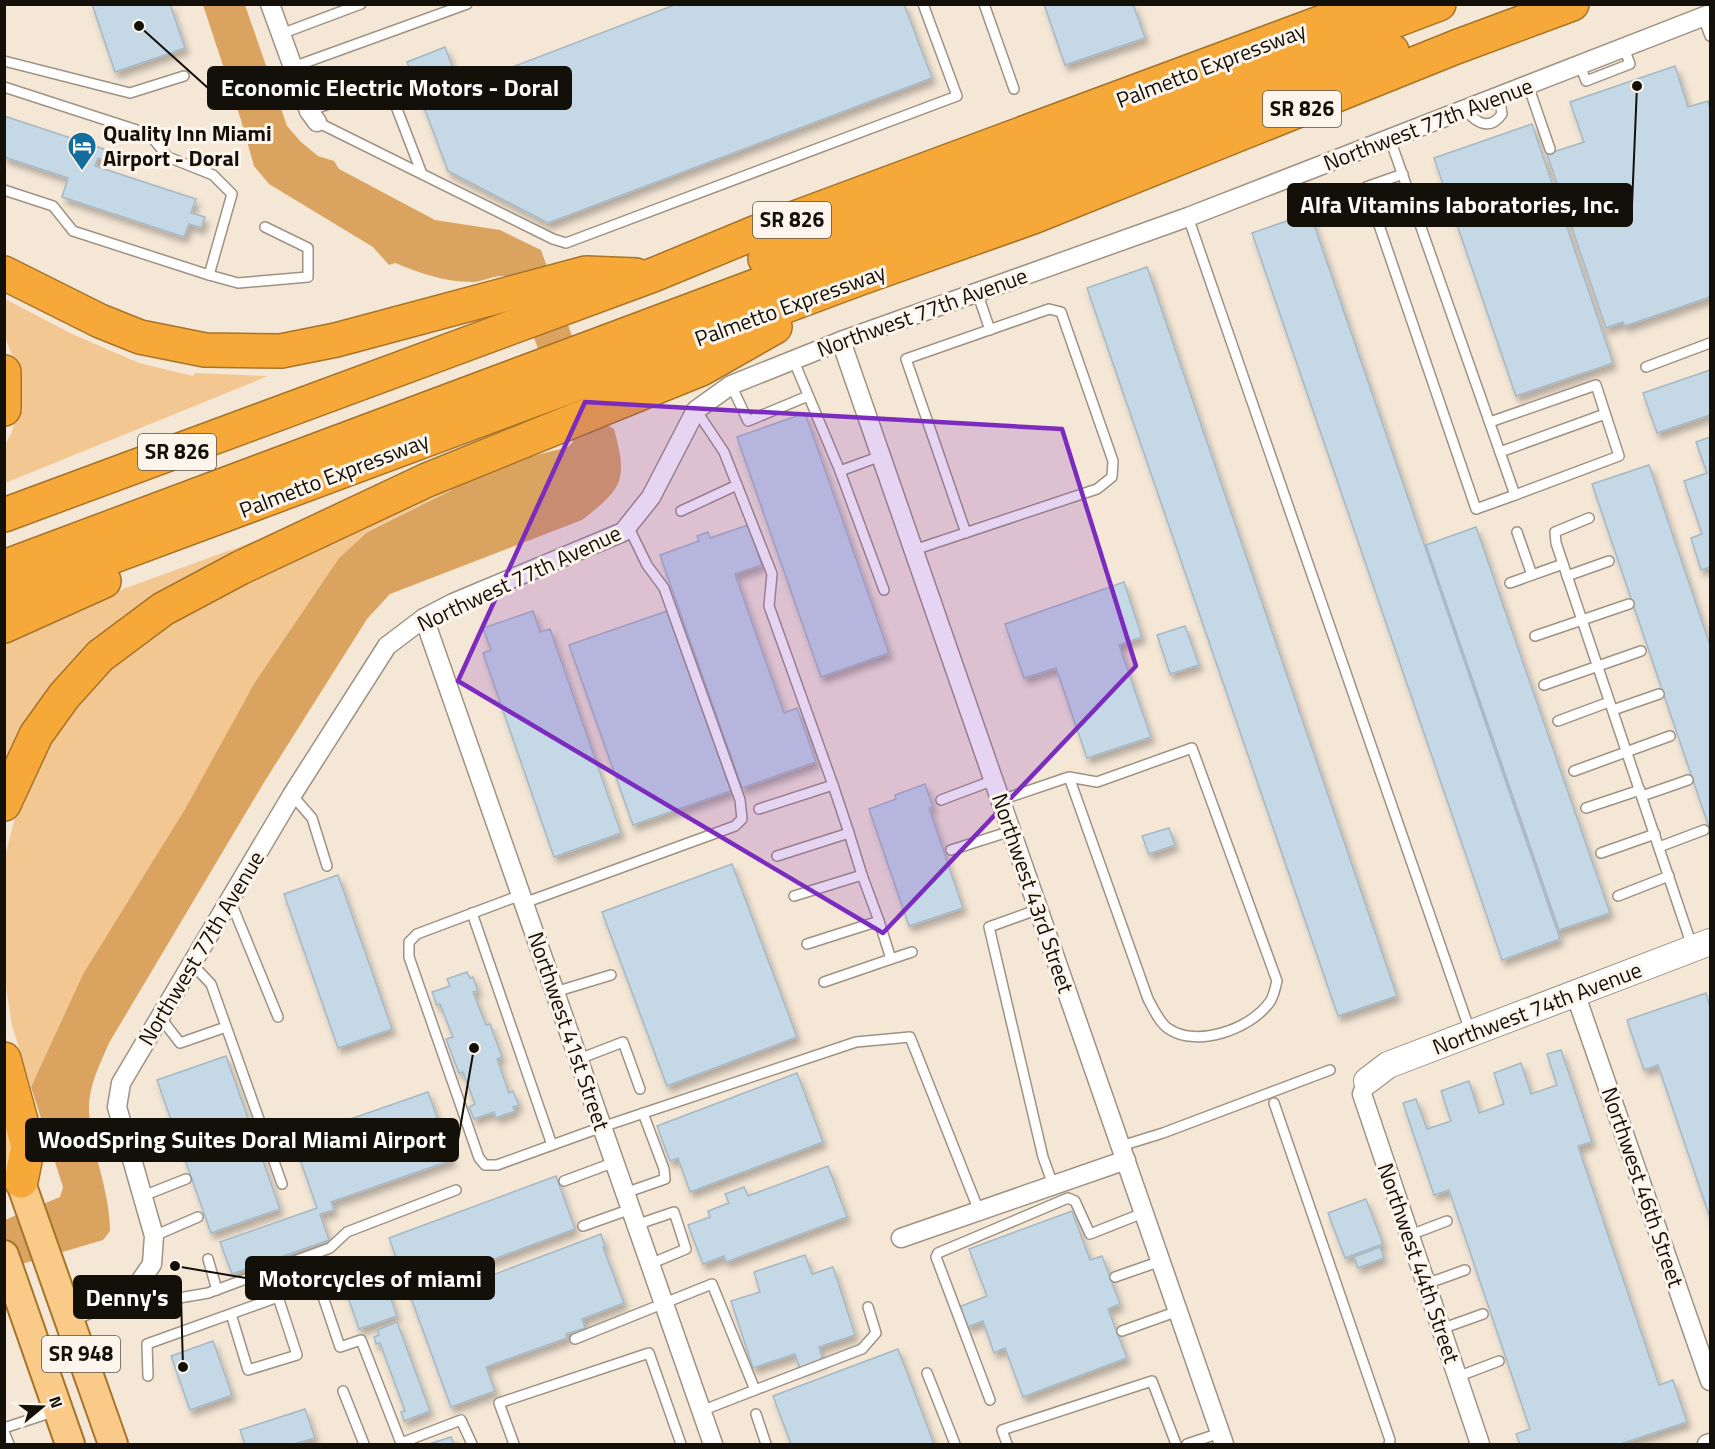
<svg xmlns="http://www.w3.org/2000/svg" width="1715" height="1449" font-family="'Titillium Web',sans-serif">
<style>
.green{fill:#f2c792}
.water{fill:#daa460}
.building{fill:#c5d8e5;stroke:#a5b8c5;stroke-width:1.5;filter:url(#shadow)}
.lines{fill:none;stroke-linecap:round;stroke-linejoin:round}
.lane-casing{stroke:#9f9283;stroke-width:12}
.street-casing{stroke:#9f9283;stroke-width:21}
.secondary-casing{stroke:#9f9283;stroke-width:28}
.primary-casing{stroke:#a77328;stroke-width:32}
.highway-casing{stroke:#a77328;stroke-width:36}
.lane{stroke:#fff;stroke-width:9}
.street{stroke:#fff;stroke-width:18}
.secondary{stroke:#fff;stroke-width:26}
.primary{stroke:#facb88;stroke-width:28}
.highway{stroke:#f6a939;stroke-width:33}
.marked{fill:#7b2cbf;fill-opacity:0.2;stroke:#7b2cbf;stroke-width:4.5;stroke-linejoin:round}
.labels{text-anchor:middle;stroke-width:6;stroke-linejoin:round;paint-order:stroke}
.shield{fill:#fdf5eb;stroke:#59544d;stroke-width:1.5}
.shield-label{font-size:21px;font-weight:bold;fill:#130f09}
.street-label{font-size:22px;fill:#130f09;stroke:#fdf5eb}
.poi-label{font-size:22px;font-weight:bold;fill:#130f09;stroke:#fdf5eb;text-anchor:start}
.leader{fill:none;stroke:#130f09;stroke-width:2}
.callout-dot{fill:#130f09;stroke:#fdf5eb;stroke-width:2}
.callout{fill:#130f09;stroke:#130f09;stroke-width:2}
.callout-label{font-size:24px;text-anchor:middle;font-weight:bold;fill:#fff}
</style>
<defs>
<filter id="shadow"><feDropShadow dx="3.5" dy="6" stdDeviation="3" flood-color="#0004"/></filter>
</defs>
<rect width="100%" height="100%" fill="#f5e7d6"/>
<g class="green">
<path d="M 5,299 L 72,334 L 139,363 L 193,376 L 195,373 L 268,376 L 5,483 L 4,447 L 12,432 L 19,397 L 16,365 L 5,337 Z"/>
<path d="M 447,485 L 450,491 L 367,531 L 339,558 L 255,682 L 185,809 L 83,974 L 31,1087 L 12,1025 L 5,981 L 5,856 L 20,798 L 40,756 L 99,675 L 176,616 Z"/>
<path d="M 269,536 L 271,540 L 165,594 L 5,771 L 5,638 L 93,600 Z"/>
</g>
<path class="water" d="M 203,5 L 245,5 L 287,126 L 301,142 L 318,156 L 334,161 L 339,169 L 435,220 L 500,230 L 541,250 L 603,422 L 614,429 C 628,480 623,488 582,520 L 390,594 L 367,619 L 263,784 L 109,1043 C 100,1064 88,1087 89,1111 C 91,1151 110,1190 110,1231 L 103,1240 L 5,1269 L 5,1220 L 60,1197 L 63,1187 L 31,1087 L 83,974 L 185,809 L 255,682 L 339,558 L 367,532 L 450,491 C 477,468 533,456 568,447 L 573,442 L 512,279 C 500,271 486,282 472,282 C 445,282 420,273 395,263 L 389,265 L 373,247 L 269,184 L 254,166 L 241,120 Z"/>
<g class="building">
<path d="M 92,4 L 170,4 L 185,48 L 115,72 Z"/>
<path d="M 677,4 L 904,4 L 932,78 L 548,223 L 448,171 L 407,62 L 445,47 L 460,87 Z"/>
<path d="M 1044,4 L 1133,4 L 1145,38 L 1065,65 Z"/>
<path d="M 1675,66 L 1688,107 L 1708,101 L 1710,109 L 1710,297 L 1625,326 L 1623,322 L 1606,328 L 1547,154 L 1584,142 L 1570,102 Z"/>
<path d="M 4,116 L 107,150 L 104,160 L 98,158 L 95,166 L 196,199 L 191,213 L 205,217 L 201,228 L 189,224 L 184,237 L 62,197 L 68,178 L 4,157 Z"/>
<path d="M 1532,124 L 1613,363 L 1516,396 L 1434,158 Z"/>
<path d="M 1310,213 L 1560,939 L 1502,960 L 1252,233 Z"/>
<path d="M 1147,267 L 1397,996 L 1338,1016 L 1087,288 Z"/>
<path d="M 1710,370 L 1710,415 L 1657,433 L 1643,393 Z"/>
<path d="M 805,413 L 889,653 L 821,677 L 737,437 Z"/>
<path d="M 1710,437 L 1710,567 L 1701,570 L 1691,538 L 1702,534 L 1684,481 L 1707,473 L 1696,442 Z"/>
<path d="M 1649,465 L 1710,645 L 1710,830 L 1592,484 Z"/>
<path d="M 748,525 L 762,565 L 735,574 L 784,713 L 797,708 L 816,762 L 742,788 L 660,555 L 699,541 L 697,536 L 708,532 L 710,538 Z"/>
<path d="M 1476,527 L 1610,913 L 1559,930 L 1426,545 Z"/>
<path d="M 1124,582 L 1142,637 L 1119,645 L 1151,737 L 1087,758 L 1056,668 L 1024,678 L 1005,624 Z"/>
<path d="M 533,611 L 540,632 L 550,629 L 621,833 L 554,857 L 483,653 L 491,650 L 483,628 Z"/>
<path d="M 667,611 L 731,791 L 633,825 L 569,645 Z"/>
<path d="M 1185,626 L 1199,665 L 1170,674 L 1157,635 Z"/>
<path d="M 925,784 L 933,807 L 929,808 L 963,908 L 909,926 L 869,809 L 896,799 L 895,795 Z"/>
<path d="M 1169,828 L 1175,845 L 1149,854 L 1142,836 Z"/>
<path d="M 732,864 L 797,1037 L 667,1086 L 602,912 Z"/>
<path d="M 338,875 L 392,1029 L 338,1048 L 284,894 Z"/>
<path d="M 467,972 L 470,978 L 473,977 L 478,991 L 473,992 L 486,1025 L 490,1024 L 502,1057 L 497,1059 L 509,1093 L 513,1091 L 519,1105 L 513,1107 L 515,1111 L 496,1118 L 494,1112 L 474,1119 L 469,1107 L 475,1104 L 463,1072 L 459,1073 L 446,1039 L 453,1037 L 440,1004 L 437,1005 L 432,992 L 450,986 L 447,979 Z"/>
<path d="M 1706,993 L 1710,1007 L 1710,1218 L 1658,1065 L 1644,1070 L 1627,1020 Z"/>
<path d="M 1561,1050 L 1592,1142 L 1578,1146 L 1659,1385 L 1673,1380 L 1687,1422 L 1620,1444 L 1520,1444 L 1516,1434 L 1530,1429 L 1449,1190 L 1434,1195 L 1403,1103 L 1416,1099 L 1427,1129 L 1451,1121 L 1441,1091 L 1469,1081 L 1479,1113 L 1504,1104 L 1494,1073 L 1521,1063 L 1531,1094 L 1557,1085 L 1547,1054 Z"/>
<path d="M 226,1056 L 280,1209 L 211,1233 L 157,1080 Z"/>
<path d="M 797,1073 L 823,1142 L 690,1192 L 678,1158 L 670,1161 L 657,1126 Z"/>
<path d="M 428,1092 L 452,1160 L 331,1202 L 334,1210 L 320,1214 L 329,1240 L 232,1274 L 220,1242 L 317,1208 L 293,1139 Z"/>
<path d="M 828,1166 L 847,1217 L 726,1262 L 724,1256 L 703,1264 L 688,1225 L 710,1217 L 708,1211 L 729,1203 L 725,1194 L 744,1187 L 748,1196 Z"/>
<path d="M 556,1176 L 575,1229 L 437,1280 L 442,1294 L 601,1234 L 605,1246 L 603,1247 L 624,1303 L 582,1319 L 585,1328 L 566,1334 L 567,1338 L 486,1367 L 495,1391 L 451,1407 L 389,1238 Z"/>
<path d="M 1366,1199 L 1383,1244 L 1345,1258 L 1328,1213 Z"/>
<path d="M 1072,1211 L 1090,1260 L 1102,1256 L 1120,1304 L 1108,1309 L 1127,1358 L 1023,1397 L 1005,1348 L 994,1353 L 983,1321 L 967,1327 L 959,1307 L 987,1296 L 969,1249 Z"/>
<path d="M 1380,1247 L 1384,1258 L 1358,1268 L 1354,1257 Z"/>
<path d="M 805,1255 L 812,1274 L 833,1267 L 855,1335 L 819,1347 L 823,1361 L 800,1369 L 795,1354 L 753,1368 L 731,1301 L 760,1292 L 754,1272 Z"/>
<path d="M 378,1262 L 397,1316 L 359,1329 L 345,1288 L 335,1291 L 331,1278 Z"/>
<path d="M 397,1322 L 430,1411 L 404,1421 L 401,1412 L 405,1411 L 380,1343 L 376,1344 L 374,1337 L 379,1335 L 377,1330 Z"/>
<path d="M 213,1341 L 232,1395 L 190,1410 L 171,1356 Z"/>
<path d="M 898,1349 L 934,1444 L 791,1444 L 773,1396 Z"/>
<path d="M 305,1409 L 315,1438 L 294,1444 L 245,1444 L 240,1430 Z"/>
<path d="M 451,1437 L 454,1444 L 429,1444 Z"/>
</g>
<g class="lines">
<g class="lane-casing">
<g id="lane">
<path d="M 984,4 L 1014,89"/>
<path d="M 1703,17 L 1710,36"/>
<path d="M 281,34 L 361,4"/>
<path d="M 4,61 L 130,93 L 184,76"/>
<path d="M 1580,65 L 1586,81 L 1630,64 L 1624,48"/>
<path d="M 293,67 L 467,4"/>
<path d="M 1528,85 L 1550,149"/>
<path d="M 4,87 L 149,134 L 168,157 L 213,175 L 232,194 L 209,275 L 73,231 L 53,206 L 4,190"/>
<path d="M 1465,110 C 1476,122 1489,132 1502,114 L 1499,96"/>
<path d="M 309,111 L 387,83 L 422,174"/>
<path d="M 317,122 L 553,239 L 566,243 L 957,96 L 923,4"/>
<path d="M 1390,139 L 1515,495 L 1476,509 L 1366,187 L 1403,174"/>
<path d="M 1188,217 L 1470,1031"/>
<path d="M 209,275 L 238,283 L 308,277 L 308,248 L 265,227"/>
<path d="M 977,292 L 990,330"/>
<path d="M 793,359 L 840,471"/>
<path d="M 1646,367 L 1710,343"/>
<path d="M 731,385 L 748,421 L 808,396"/>
<path d="M 696,410 L 724,452 L 772,574 L 769,606 L 833,785 L 759,809"/>
<path d="M 1490,422 L 1596,385 L 1619,456 L 1515,495"/>
<path d="M 1500,452 L 1605,414"/>
<path d="M 881,456 L 840,471 L 884,590"/>
<path d="M 681,511 L 737,485"/>
<path d="M 1589,518 L 1555,532 L 1556,543 L 1692,946"/>
<path d="M 1517,532 L 1532,575"/>
<path d="M 914,550 L 1097,489 L 1112,477 L 1113,461 L 1061,312 L 1049,309 L 906,359 L 966,533"/>
<path d="M 1567,576 L 1609,561"/>
<path d="M 1510,583 L 1563,564"/>
<path d="M 1535,636 L 1629,604"/>
<path d="M 1544,685 L 1641,651"/>
<path d="M 1613,710 L 1659,694"/>
<path d="M 1558,721 L 1609,702"/>
<path d="M 1574,771 L 1670,736"/>
<path d="M 292,795 L 312,818 L 327,866"/>
<path d="M 1642,796 L 1688,780"/>
<path d="M 941,800 L 994,780"/>
<path d="M 1001,800 L 1069,777 L 1097,782 L 1192,748 L 1277,981 C 1275,988 1274,997 1269,1003 C 1250,1029 1197,1048 1169,1029 C 1160,1024 1153,1008 1148,999 L 1069,777"/>
<path d="M 1586,808 L 1640,790"/>
<path d="M 1659,847 L 1704,830"/>
<path d="M 951,850 L 1011,831"/>
<path d="M 1601,853 L 1655,834"/>
<path d="M 777,856 L 849,833 L 833,785"/>
<path d="M 521,895 L 417,934 L 409,942 L 409,957 L 479,1158 L 485,1165 L 497,1165 L 602,1127 L 856,1042 L 910,1037 L 979,1211"/>
<path d="M 794,896 L 862,875 L 849,833"/>
<path d="M 1618,896 L 1669,876"/>
<path d="M 230,900 L 278,1017"/>
<path d="M 524,903 L 735,826 L 742,819 L 740,800 L 664,588 L 647,565 L 628,526"/>
<path d="M 1039,909 L 989,927 L 1043,1157 L 1053,1185"/>
<path d="M 472,913 L 552,1145"/>
<path d="M 807,944 L 879,921 L 862,875"/>
<path d="M 891,959 L 912,952"/>
<path d="M 192,964 L 211,984 L 282,1184"/>
<path d="M 824,982 L 891,959 L 879,921"/>
<path d="M 555,992 L 611,975"/>
<path d="M 160,1017 L 180,1043 L 226,1027"/>
<path d="M 579,1059 L 623,1042 L 640,1089"/>
<path d="M 1274,1103 L 1390,1440 L 1389,1444"/>
<path d="M 1121,1146 L 1163,1133 L 1330,1070"/>
<path d="M 132,1159 L 175,1144"/>
<path d="M 564,1181 L 615,1162"/>
<path d="M 625,1193 L 665,1179 L 664,1169 L 643,1113"/>
<path d="M 143,1196 L 186,1179"/>
<path d="M 636,1225 L 674,1212 L 686,1249 L 650,1264"/>
<path d="M 583,1226 L 631,1209"/>
<path d="M 1410,1235 L 1447,1221"/>
<path d="M 154,1236 L 198,1217"/>
<path d="M 208,1259 L 217,1290"/>
<path d="M 1115,1277 L 1161,1261"/>
<path d="M 1426,1284 L 1465,1270"/>
<path d="M 135,1289 L 154,1296 L 179,1298 L 208,1293 L 330,1248 L 347,1232 L 456,1190"/>
<path d="M 322,1294 L 340,1347 L 361,1340 L 401,1443 L 461,1420 L 472,1444"/>
<path d="M 1441,1329 L 1483,1314"/>
<path d="M 1122,1331 L 1178,1311"/>
<path d="M 575,1339 L 712,1284 L 755,1390 L 701,1411"/>
<path d="M 927,1373 L 955,1444"/>
<path d="M 148,1376 L 147,1344 L 278,1297 L 297,1355 L 248,1370 L 231,1314"/>
<path d="M 1457,1377 L 1499,1361"/>
<path d="M 755,1390 L 862,1349 L 876,1333 L 868,1307"/>
<path d="M 343,1391 L 364,1444"/>
<path d="M 990,1400 L 936,1257 L 938,1253 L 1068,1198 L 1075,1201 L 1090,1234 L 1143,1213"/>
<path d="M 756,1414 L 766,1444"/>
<path d="M 4,1428 L 56,1411"/>
<path d="M 4,1432 L 9,1444"/>
<path d="M 514,1444 L 499,1403 L 649,1353 L 681,1444"/>
<path d="M 1007,1444 L 1002,1430 L 1152,1381 L 1176,1444"/>
<path d="M 1187,1444 L 1220,1433"/>
</g>
</g>
<g class="street-casing">
<g id="street">
<path d="M 270,4 L 309,111 L 317,122"/>
<path d="M 841,341 L 1224,1444"/>
<path d="M 424,618 L 713,1444"/>
<path d="M 1575,993 L 1710,1381"/>
<path d="M 1367,1081 L 1362,1094 L 1480,1444"/>
<path d="M 901,1238 L 1126,1160"/>
<path d="M 68,1318 L 135,1289 L 152,1264 L 154,1236 L 117,1107 L 121,1083 L 292,795 L 387,646 L 424,618 L 453,603 L 623,532 L 651,497 L 696,410 L 731,385 L 841,341 L 1188,217 L 1710,14"/>
<path d="M 1707,1444 L 1710,1443"/>
</g>
</g>
<g class="secondary-casing">
<path id="secondary" d="M 1367,1081 L 1388,1065 L 1710,942"/>
</g>
<g class="primary-casing">
<g id="primary">
<path d="M 4,1135 L 113,1444"/>
<path d="M 4,1255 L 70,1444"/>
</g>
</g>
<g class="highway-casing">
<g id="highway">
<path d="M 765,259 L 1439,4"/>
<path d="M 4,273 L 100,321 L 140,337 L 205,350 L 281,351 L 336,340 L 586,273 L 636,275"/>
<path d="M 4,372 L 4,409"/>
<path d="M 4,515 L 653,275 L 757,232 L 1371,4"/>
<path d="M 4,567 L 1293,85 L 1392,51"/>
<path d="M 4,597 L 861,278 L 1033,217 L 1456,47 L 1572,4"/>
<path d="M 4,626 L 104,581"/>
<path d="M 4,804 L 36,735 L 64,696 L 100,656 L 163,609 L 240,568 L 427,480 L 701,369 L 775,327"/>
<path d="M 4,1059 L 28,1146 L 21,1181"/>
</g>
</g>
<use href="#lane" class="lane"/>
<use href="#street" class="street"/>
<use href="#secondary" class="secondary"/>
<use href="#primary" class="primary"/>
<use href="#highway" class="highway"/>
</g>
<path class="marked" d="M 585,402 L 1062,429 L 1136,666 L 883,933 L 458,681 Z"/>
<defs>
<g id="hotel-pin" transform="scale(1.5)"><path d="M0 17L-7.5 6A9.5 9.5 0 1 1 7.5 6Z" fill="#136e9d" stroke="#fdf5eb"/><path d="M-6-4.5h1.5V1H6V5H4.5V3h-9V5H-6ZM-4 0a1.8 1.8 0 1 1 3.6 0ZM.5 0V-2.5h3Q6-2.5 6 0Z" fill="#fff"/></g>
</defs>
<g fill-rule="evenodd">
<use href="#hotel-pin" x="82" y="146"/>
</g>
<g class="labels">
<g class="shield">
<rect x="1263" y="91" width="78" height="36" rx="4.5"/>
<rect x="753" y="202" width="78" height="36" rx="4.5"/>
<rect x="138" y="434" width="78" height="36" rx="4.5"/>
<rect x="42" y="1336" width="78" height="36" rx="4.5"/>
</g>
<g class="shield-label">
<text x="1302" y="116">SR 826</text>
<text x="792" y="227">SR 826</text>
<text x="177" y="459">SR 826</text>
<text x="81" y="1361">SR 948</text>
</g>
<g class="street-label">
<text transform="translate(1211 65) rotate(-21)" y="8">Palmetto Expressway</text>
<text transform="translate(1428 124) rotate(-21)" y="8">Northwest 77th Avenue</text>
<text transform="translate(790 305) rotate(-20)" y="8">Palmetto Expressway</text>
<text transform="translate(922 312) rotate(-20)" y="8">Northwest 77th Avenue</text>
<text transform="translate(334 475) rotate(-21)" y="8">Palmetto Expressway</text>
<text transform="translate(519 578) rotate(-25)" y="8">Northwest 77th Avenue</text>
<text transform="translate(1033 893) rotate(71)" y="8">Northwest 43rd Street</text>
<text transform="translate(201 948) rotate(-59)" y="8">Northwest 77th Avenue</text>
<text transform="translate(1537 1008) rotate(-21)" y="8">Northwest 74th Avenue</text>
<text transform="translate(569 1031) rotate(71)" y="8">Northwest 41st Street</text>
<text transform="translate(1643 1187) rotate(71)" y="8">Northwest 46th Street</text>
<text transform="translate(1419 1263) rotate(71)" y="8">Northwest 44th Street</text>
</g>
<g class="poi-label">
<text x="103" y="141">Quality Inn Miami<tspan x="103" dy="25">Airport - Doral</tspan></text>
</g>
</g>
<path class="leader" d="M139 26L208 88M1637 86L1632 205M474 1048L458 1140M175 1266L246 1278M183 1367L181 1297"/>
<g class="callout-dot">
<circle cx="139" cy="26" r="6"/>
<circle cx="1637" cy="86" r="6"/>
<circle cx="474" cy="1048" r="6"/>
<circle cx="175" cy="1266" r="6"/>
<circle cx="183" cy="1367" r="6"/>
</g>
<g class="callout">
<rect x="208" y="67" width="363" height="42" rx="6"/>
<rect x="1288" y="184" width="344" height="42" rx="6"/>
<rect x="26" y="1119" width="432" height="42" rx="6"/>
<rect x="246" y="1257" width="248" height="42" rx="6"/>
<rect x="74" y="1276" width="107" height="42" rx="6"/>
</g>
<g class="callout-label">
<text x="390" y="96">Economic Electric Motors - Doral</text>
<text x="1460" y="213">Alfa Vitamins laboratories, Inc.</text>
<text x="242" y="1148">WoodSpring Suites Doral Miami Airport</text>
<text x="370" y="1287">Motorcycles of miami</text>
<text x="127" y="1306">Denny's</text>
</g>
<rect width="1715" height="1449" fill="none" stroke="#130f09" stroke-width="12"/>
<g transform="translate(42 1407) rotate(71)" stroke="#fdf5eb" stroke-width="4.5" paint-order="stroke">
<path d="M0-4.5L10 22L0 15L-10 22Z" fill="#130f09"/>
<text y="-9" font-size="16" font-weight="bold" text-anchor="middle" fill="#130f09">N</text>
</g>
</svg>
